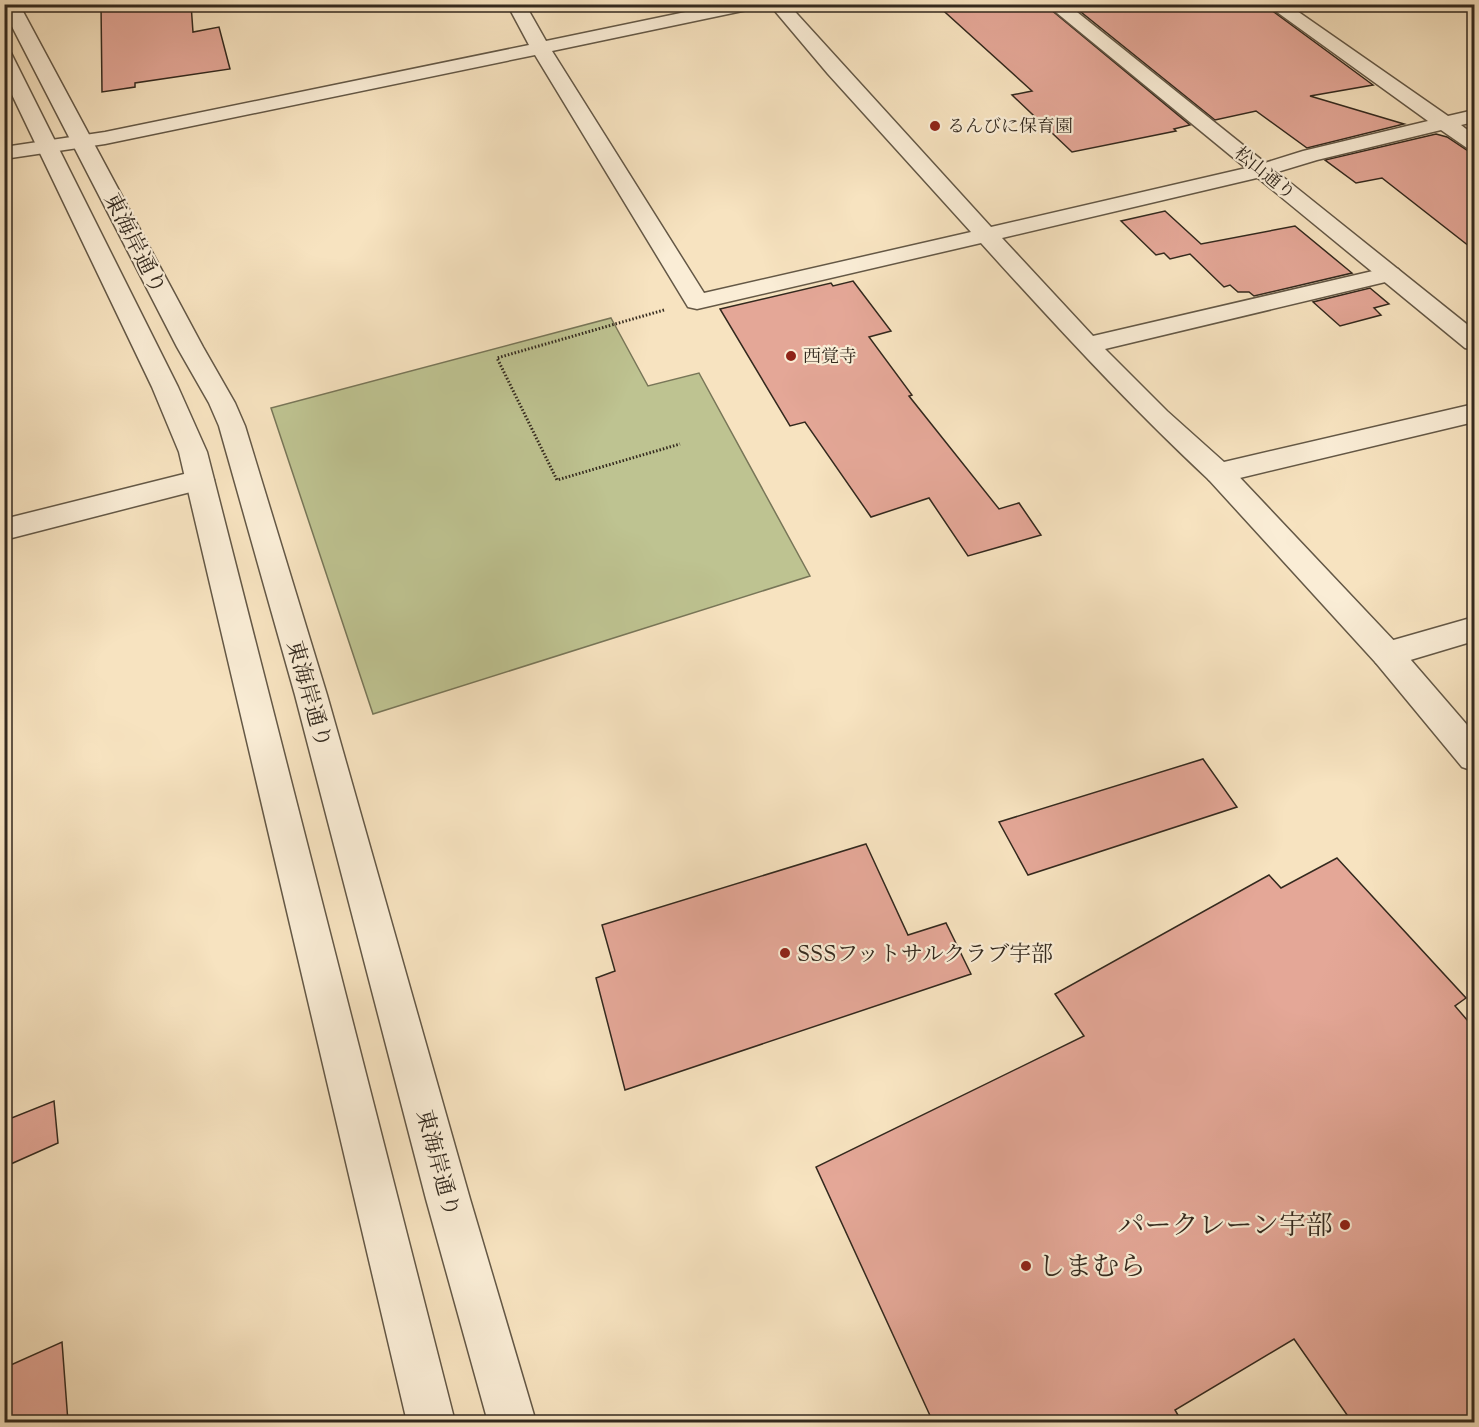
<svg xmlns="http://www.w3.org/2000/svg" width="1479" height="1427" font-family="'Sorts Mill Goudy','Noto Serif JP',serif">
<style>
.green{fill:#bec391;stroke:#787658;stroke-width:1.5}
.building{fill:#e4a797;stroke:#33291e;stroke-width:1.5}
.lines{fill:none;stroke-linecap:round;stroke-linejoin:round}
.minor-casing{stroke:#645846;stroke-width:3}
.tertiary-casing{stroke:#645846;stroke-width:3}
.path{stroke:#33291e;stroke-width:3;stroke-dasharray:1.5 2;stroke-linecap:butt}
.minor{fill:#faedd6;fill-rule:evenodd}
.tertiary{fill:#faedd6;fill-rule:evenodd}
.poi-dot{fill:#8f2418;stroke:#faedd6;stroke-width:2}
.labels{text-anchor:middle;stroke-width:4.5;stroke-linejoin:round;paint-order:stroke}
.far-poi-label{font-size:18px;fill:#33291e;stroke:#faedd6;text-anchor:start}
.far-street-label{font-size:18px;fill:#33291e;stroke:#faedd6}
.street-label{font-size:22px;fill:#33291e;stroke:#faedd6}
.poi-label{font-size:22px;fill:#33291e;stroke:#faedd6;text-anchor:start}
.near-poi-label{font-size:27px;fill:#33291e;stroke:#faedd6;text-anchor:end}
</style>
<rect width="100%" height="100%" fill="#f7e3c0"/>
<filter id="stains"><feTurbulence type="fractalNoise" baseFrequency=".00333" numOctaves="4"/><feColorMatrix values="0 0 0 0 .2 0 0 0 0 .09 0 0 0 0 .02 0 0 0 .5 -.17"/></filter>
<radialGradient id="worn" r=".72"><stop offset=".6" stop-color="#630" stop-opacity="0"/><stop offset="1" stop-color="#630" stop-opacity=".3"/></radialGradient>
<path class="green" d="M 611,318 L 648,386 L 699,373 L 810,576 L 373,714 L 271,408 Z"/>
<g class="building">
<path d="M 101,4 L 191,4 L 193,32 L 219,27 L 230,69 L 135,83 L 135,87 L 102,92 Z"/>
<path d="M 936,4 L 1044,4 L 1190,125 L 1174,129 L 1176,131 L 1072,152 L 1012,95 L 1032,91 Z"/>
<path d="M 1071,4 L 1263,4 L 1373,85 L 1310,96 L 1404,124 L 1307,148 L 1256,111 L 1215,120 Z"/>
<path d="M 1436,134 L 1447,137 L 1474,155 L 1474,250 L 1382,178 L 1356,183 L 1325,160 Z"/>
<path d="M 1165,211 L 1201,244 L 1295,226 L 1352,273 L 1254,296 L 1249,292 L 1238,292 L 1230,285 L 1224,287 L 1190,254 L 1170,259 L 1164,253 L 1156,255 L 1121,221 Z"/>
<path d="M 853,281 L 891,331 L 869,337 L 912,395 L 909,396 L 999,509 L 1019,503 L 1041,535 L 968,556 L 929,498 L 871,517 L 805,422 L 790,426 L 720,309 L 831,283 L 833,286 Z"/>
<path d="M 1370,288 L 1389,304 L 1374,308 L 1381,315 L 1340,326 L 1313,302 Z"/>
<path d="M 1203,759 L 1237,807 L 1028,875 L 999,822 Z"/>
<path d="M 866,844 L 908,935 L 946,923 L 971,974 L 625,1090 L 596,978 L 615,971 L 602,925 Z"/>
<path d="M 1337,858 L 1466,998 L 1455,1006 L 1474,1028 L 1474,1422 L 1352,1422 L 1294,1339 L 1175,1410 L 1182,1422 L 933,1422 L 816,1167 L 1084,1036 L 1055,994 L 1269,875 L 1281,888 Z"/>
<path d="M 54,1101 L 58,1143 L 4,1167 L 4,1121 Z"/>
<path d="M 62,1342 L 68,1422 L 4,1422 L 4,1368 Z"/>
</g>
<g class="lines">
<g class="minor-casing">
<g id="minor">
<path d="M 507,4 L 525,4 L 546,41 L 724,4 L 761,4 L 752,9 L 552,51 L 704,293 L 971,232 L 828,74 L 769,4 L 788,4 L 991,227 L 1255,166 L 1303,151 L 1428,121 L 1266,4 L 1287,4 L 1448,116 L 1474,110 L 1474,122 L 1461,125 L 1474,135 L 1474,150 L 1467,148 L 1441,130 L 1317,160 L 1261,177 L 1002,238 L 1093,336 L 1390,267 L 1398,269 L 1402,274 L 1398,279 L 1105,349 L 1167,411 L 1224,462 L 1474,404 L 1474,422 L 1219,483 L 1209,480 C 1129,405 1055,325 981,243 L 697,309 L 688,307 L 535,55 L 105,144 L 4,159 L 4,147 L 105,132 L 529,45 Z"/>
<path d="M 200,470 L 210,473 L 214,480 L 210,487 L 4,540 L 4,519 Z"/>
<path d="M 1474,617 L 1474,641 L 1387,667 L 1376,663 L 1371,654 L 1376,645 Z"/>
</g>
</g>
<g class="tertiary-casing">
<g id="tertiary">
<path d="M 4,4 L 19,4 L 203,347 L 235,403 L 245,426 L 327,695 L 470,1199 L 536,1422 L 488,1422 L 426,1199 L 295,695 L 219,426 L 209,403 L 177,347 L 4,11 Z"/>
<path d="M 1046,4 L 1067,4 L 1474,330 L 1474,350 L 1465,348 Z"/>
<path d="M 4,51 L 11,53 L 178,387 L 207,452 L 455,1422 L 407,1422 L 179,452 L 152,387 L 4,78 Z"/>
<path d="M 1219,463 L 1229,466 L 1398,645 L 1474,733 L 1474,771 L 1462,767 L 1376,663 L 1209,480 L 1205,473 L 1209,466 Z"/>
</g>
</g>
<path class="path" d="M 664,310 L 497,358 L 557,480 L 680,444"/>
<use href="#minor" class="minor"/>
<use href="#tertiary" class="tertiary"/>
</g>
<g class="poi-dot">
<circle cx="935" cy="126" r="6"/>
<circle cx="791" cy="356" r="6"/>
<circle cx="785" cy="953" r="6"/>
<circle cx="1345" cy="1225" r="6"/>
<circle cx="1026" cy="1266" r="6"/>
</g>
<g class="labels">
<g class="far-poi-label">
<text x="947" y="132">るんびに保育園</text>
<text x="803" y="362">西覚寺</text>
</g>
<g class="far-street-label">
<text transform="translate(1265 173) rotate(39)" y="6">松山通り</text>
</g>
<g class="street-label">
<text transform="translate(136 243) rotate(63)" y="8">東海岸通り</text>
<text transform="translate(310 694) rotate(74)" y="8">東海岸通り</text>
<text transform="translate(439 1163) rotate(75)" y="8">東海岸通り</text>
</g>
<g class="poi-label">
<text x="797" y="961">SSSフットサルクラブ宇部</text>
</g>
<g class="near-poi-label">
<text x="1333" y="1234">パークレーン宇部</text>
<text x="1038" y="1275" text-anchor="start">しまむら</text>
</g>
</g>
<rect width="1479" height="1427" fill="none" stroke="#f7e3c0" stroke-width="24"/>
<rect x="6" y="6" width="1467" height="1415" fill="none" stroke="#33291e" stroke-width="3"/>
<rect x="12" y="12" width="1455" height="1403" fill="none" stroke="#33291e" stroke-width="1.5"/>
<rect width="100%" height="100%" filter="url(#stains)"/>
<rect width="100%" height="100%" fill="url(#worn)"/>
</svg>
